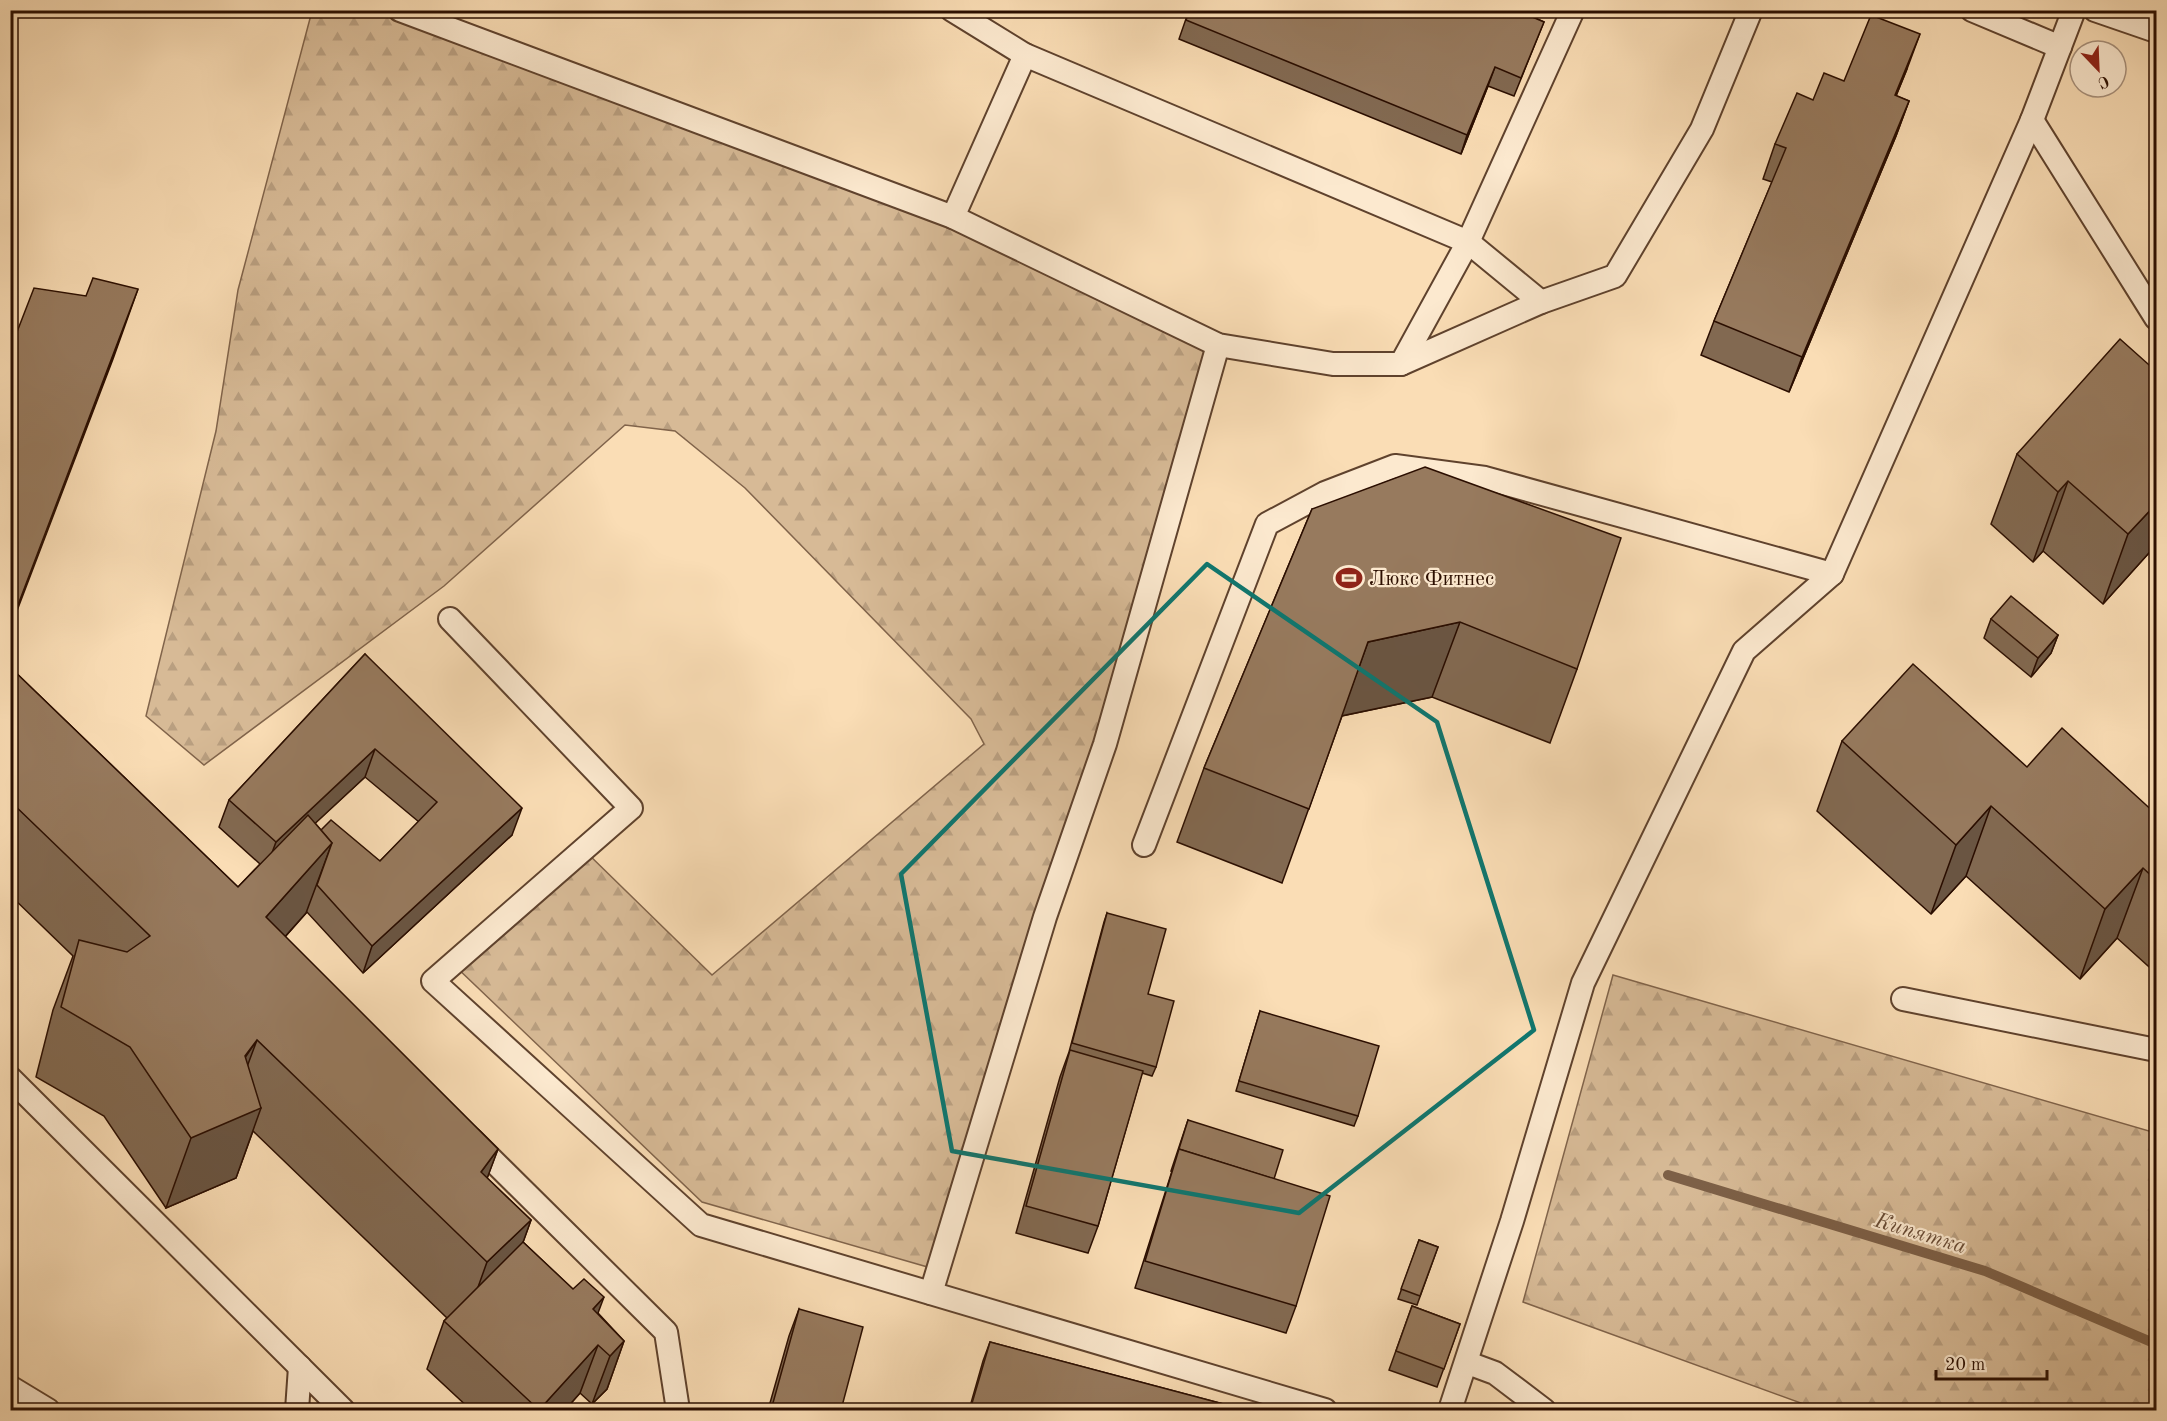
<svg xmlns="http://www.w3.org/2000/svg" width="2167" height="1421" font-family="'Old Standard TT',serif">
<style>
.forest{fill:url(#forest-firs);stroke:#81644b;stroke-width:1.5}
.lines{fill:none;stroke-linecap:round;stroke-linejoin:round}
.stream{stroke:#7d6047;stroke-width:10}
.service-casing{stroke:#5f422d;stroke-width:26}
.service{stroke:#fce9cf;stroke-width:22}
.wall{fill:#826951;stroke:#2b0e00;stroke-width:1.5;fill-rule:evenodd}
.shaded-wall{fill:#6a5542;stroke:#2b0e00;stroke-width:1.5}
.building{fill:#977a5e;stroke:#2b0e00;stroke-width:1.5}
.marked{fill:none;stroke:#0f766e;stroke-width:4.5;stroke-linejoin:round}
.labels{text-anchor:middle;stroke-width:4.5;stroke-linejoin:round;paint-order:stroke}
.poi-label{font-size:21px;fill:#2b0e00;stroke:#fce9cf;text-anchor:start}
.water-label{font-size:22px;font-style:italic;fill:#694c36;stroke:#fce9cf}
</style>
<defs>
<pattern id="forest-firs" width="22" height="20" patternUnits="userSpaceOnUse" patternTransform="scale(1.5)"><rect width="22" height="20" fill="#d7ba96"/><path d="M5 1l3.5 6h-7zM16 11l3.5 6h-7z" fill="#b99f80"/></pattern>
</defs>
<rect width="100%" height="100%" fill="#faddb5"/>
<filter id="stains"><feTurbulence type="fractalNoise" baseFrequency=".00333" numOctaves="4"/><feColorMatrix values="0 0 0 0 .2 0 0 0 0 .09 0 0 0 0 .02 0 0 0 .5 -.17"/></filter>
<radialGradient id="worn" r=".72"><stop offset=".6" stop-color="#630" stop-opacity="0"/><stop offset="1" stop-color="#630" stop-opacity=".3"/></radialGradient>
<g class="forest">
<path d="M 312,11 L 400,11 L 953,217 L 1218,345 L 938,1270 L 702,1202 L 453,964 L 583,849 L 712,975 L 984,744 L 971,719 L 745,488 L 675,431 L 625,425 L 444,586 L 204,765 L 146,716 L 216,431 L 238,290 Z"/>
<path d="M 1613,975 L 2156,1133 L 2156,1410 L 1820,1410 L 1523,1302 Z"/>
</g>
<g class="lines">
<path class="stream" d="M 1668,1175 L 1985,1271 L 2156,1344"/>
<g class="service-casing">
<g id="service">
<path d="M 400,10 L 953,217 L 1218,345 L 1333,364 L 1401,364 L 1541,302 L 1615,276 L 1702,129 L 1751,10"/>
<path d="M 952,10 L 1025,55 L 1468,242 L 1541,302"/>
<path d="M 1972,10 L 2060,47"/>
<path d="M 2095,10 L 2156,31"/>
<path d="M 2032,120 L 2156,318"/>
<path d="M 953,217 L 1025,55"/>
<path d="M 1401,364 L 1468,242 L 1573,10"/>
<path d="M 450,619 L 631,808 L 433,981 L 701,1225 L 1325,1410"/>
<path d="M 1144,845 L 1267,524 L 1325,493 L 1395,466 L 1485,478 L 1832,574"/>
<path d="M 1903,999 L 2156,1050"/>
<path d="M 10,1078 L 343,1410"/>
<path d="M 472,1140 L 666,1332 L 678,1410"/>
<path d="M 931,1293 L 1045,917 L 1105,744 L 1218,345"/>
<path d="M 1468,1363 L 1495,1373 L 1544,1410"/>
<path d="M 10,1387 L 48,1410"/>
<path d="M 297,1410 L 300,1367"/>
<path d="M 1450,1410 L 1512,1221 L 1583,983 L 1744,651 L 1832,574 L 2032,120 L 2074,10"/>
</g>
</g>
<use href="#service" class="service"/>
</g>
<g class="wall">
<path d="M 1181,10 L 1516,10 L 1544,22 L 1514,96 L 1488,86 L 1461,154 L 1179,39 L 1188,13 Z"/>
<path d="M 1907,69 L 1896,96 L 1909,101 L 1896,136 L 1789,392 L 1701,355 L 1714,321 L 1772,182 L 1763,179 L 1775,144 L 1813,100 L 1844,81 Z"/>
<path d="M 2157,372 L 2157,390 L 2155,394 L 2157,395 L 2157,544 L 2103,604 L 2043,551 L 2033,562 L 1991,524 L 2017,454 Z"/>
<path d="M 1312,509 L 1577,669 L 1550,743 L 1432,697 L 1342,716 L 1282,883 L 1177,842 L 1204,768 Z"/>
<path d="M 1991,619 L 2058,635 L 2051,653 L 2031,677 L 1984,638 Z"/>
<path d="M 365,654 L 512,835 L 363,973 L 307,912 L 285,937 L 498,1149 L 487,1178 L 531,1220 L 523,1242 L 598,1313 L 624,1341 L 607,1389 L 592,1404 L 580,1393 L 565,1410 L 471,1410 L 427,1369 L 444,1321 L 447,1318 L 253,1131 L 236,1178 L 166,1208 L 104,1116 L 36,1077 L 53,1010 L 73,956 L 10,895 L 10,667 L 238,887 L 260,864 L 219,827 L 229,800 ZM 365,777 L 419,822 L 380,861 L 321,830 L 315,823 Z"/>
<path d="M 1842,741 L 2027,767 L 2157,815 L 2157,974 L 2117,938 L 2080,979 L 1966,876 L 1931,914 L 1817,811 Z"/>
<path d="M 1107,913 L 1148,994 L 1156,1067 L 1152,1076 L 1142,1073 L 1098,1226 L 1088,1253 L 1016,1233 L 1060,1077 L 1069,1052 L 1104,922 Z"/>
<path d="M 1260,1011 L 1358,1116 L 1354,1126 L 1236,1091 Z"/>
<path d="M 1188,1120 L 1274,1179 L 1296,1306 L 1286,1333 L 1135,1288 L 1172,1171 L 1171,1171 Z"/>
<path d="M 1419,1240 L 1438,1247 L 1417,1305 L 1398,1299 Z"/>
<path d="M 1412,1306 L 1460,1324 L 1437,1387 L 1389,1370 Z"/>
<path d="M 799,1309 L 841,1410 L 768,1410 L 789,1336 Z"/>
<path d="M 990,1342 L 1246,1410 L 969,1410 L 983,1361 Z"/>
</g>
<g class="shaded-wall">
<path d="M 1920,34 L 1907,69 L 1882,130 L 1895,95 Z"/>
<path d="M 1495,67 L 1488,86 L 1461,154 L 1467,135 Z"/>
<path d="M 1909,101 L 1896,136 L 1789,392 L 1802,357 Z"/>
<path d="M 138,289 L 113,359 L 10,629 L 10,626 Z"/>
<path d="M 2157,381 L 2157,390 L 2136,446 L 2150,389 Z"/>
<path d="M 2068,481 L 2043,551 L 2033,562 L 2058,492 Z"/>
<path d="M 2157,503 L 2157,544 L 2103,604 L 2128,534 Z"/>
<path d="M 1460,622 L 1432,697 L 1341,716 L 1368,642 Z"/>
<path d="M 2058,635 L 2051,653 L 2031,677 L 2038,658 Z"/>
<path d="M 375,749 L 365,777 L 266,869 L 276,842 Z"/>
<path d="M 1991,806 L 1966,876 L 1931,914 L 1956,845 Z"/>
<path d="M 522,808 L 512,835 L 363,973 L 372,946 Z"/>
<path d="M 332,843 L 306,913 L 240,987 L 266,917 Z"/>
<path d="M 2143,868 L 2117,938 L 2080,979 L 2105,909 Z"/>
<path d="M 257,1040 L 231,1110 L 261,1108 L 236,1178 L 166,1208 L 191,1138 Z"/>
<path d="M 498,1149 L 472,1219 L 481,1172 Z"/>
<path d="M 531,1220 L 506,1290 L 462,1332 L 487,1262 Z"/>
<path d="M 604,1297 L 586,1345 L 593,1309 Z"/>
<path d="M 624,1341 L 607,1389 L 592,1404 L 610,1356 Z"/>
<path d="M 598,1345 L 580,1393 L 565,1410 L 539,1410 Z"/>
</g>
<g class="building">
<path d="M 1190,10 L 1516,10 L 1544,22 L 1521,78 L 1495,67 L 1467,135 L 1186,20 Z"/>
<path d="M 1871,15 L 1920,34 L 1895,95 L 1909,101 L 1802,357 L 1714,321 L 1786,148 L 1775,144 L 1797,93 L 1813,100 L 1824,73 L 1844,81 Z"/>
<path d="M 93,278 L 138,289 L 10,626 L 10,350 L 34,288 L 86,296 Z"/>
<path d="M 2120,339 L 2157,372 L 2157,381 L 2150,389 L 2157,395 L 2157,503 L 2128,534 L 2068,481 L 2058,492 L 2017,454 Z"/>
<path d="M 1425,467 L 1621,538 L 1577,669 L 1460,622 L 1368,642 L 1309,809 L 1204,768 L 1312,509 Z"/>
<path d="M 2011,596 L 2058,635 L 2038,658 L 1991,619 Z"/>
<path d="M 365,654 L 522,808 L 372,946 L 317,885 L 332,843 L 321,830 L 331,820 L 380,861 L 437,802 L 375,749 L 276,842 L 229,800 Z"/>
<path d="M 1913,664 L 2027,767 L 2062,728 L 2157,815 L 2157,881 L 2143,868 L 2105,909 L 1991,806 L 1956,845 L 1842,741 Z"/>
<path d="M 10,667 L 238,887 L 308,815 L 332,843 L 266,917 L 498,1149 L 481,1172 L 531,1220 L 487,1262 L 257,1040 L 245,1056 L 261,1108 L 191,1138 L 130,1047 L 61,1007 L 79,940 L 127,952 L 150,936 L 10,801 Z"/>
<path d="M 1107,913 L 1166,929 L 1148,994 L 1174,1001 L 1156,1067 L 1072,1043 Z"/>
<path d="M 1260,1011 L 1379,1046 L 1358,1116 L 1239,1081 Z"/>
<path d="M 1070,1050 L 1143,1071 L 1098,1226 L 1026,1206 Z"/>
<path d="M 1188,1120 L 1283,1150 L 1274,1179 L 1179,1149 L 1179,1152 L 1178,1152 Z"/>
<path d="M 1179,1149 L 1330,1196 L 1296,1306 L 1145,1261 Z"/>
<path d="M 1419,1240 L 1438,1247 L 1420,1296 L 1401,1289 Z"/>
<path d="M 523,1242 L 573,1289 L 584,1279 L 604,1297 L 593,1309 L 624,1341 L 610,1356 L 598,1345 L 539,1410 L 444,1321 Z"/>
<path d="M 1412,1306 L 1460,1324 L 1444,1369 L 1396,1351 Z"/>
<path d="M 799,1309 L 863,1327 L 841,1410 L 771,1410 Z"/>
<path d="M 990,1342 L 1246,1410 L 970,1410 Z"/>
</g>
<path class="marked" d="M 1207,564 L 1437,722 L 1534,1030 L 1299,1213 L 952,1151 L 901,874 Z"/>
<defs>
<g id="stadium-bare" transform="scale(2.07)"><path d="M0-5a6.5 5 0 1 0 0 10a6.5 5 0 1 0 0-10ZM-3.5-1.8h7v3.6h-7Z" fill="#8f2418" stroke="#fce9cf" stroke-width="2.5" paint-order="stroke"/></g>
</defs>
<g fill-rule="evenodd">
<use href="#stadium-bare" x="1349" y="578"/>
</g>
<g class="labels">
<g class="poi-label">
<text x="1369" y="585">Люкс Фитнес</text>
</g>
<g class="water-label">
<text transform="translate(1921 1232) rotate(17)" y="8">Кипятка</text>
</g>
</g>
<rect width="2167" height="1421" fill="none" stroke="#faddb5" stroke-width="36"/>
<rect x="12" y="12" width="2143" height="1397" fill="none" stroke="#2b0e00" stroke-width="3"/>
<rect x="18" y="18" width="2131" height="1385" fill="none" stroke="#2b0e00" stroke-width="1.5"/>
<g transform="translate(2098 69) rotate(157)"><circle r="28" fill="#fce9cf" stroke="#a8917c" stroke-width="1.5"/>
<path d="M0-4.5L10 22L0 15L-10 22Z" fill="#8f2418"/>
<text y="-9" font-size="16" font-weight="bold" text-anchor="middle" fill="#2b0e00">С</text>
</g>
<path d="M1936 1370v9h111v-9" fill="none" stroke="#2b0e00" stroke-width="3"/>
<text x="1945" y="1370" font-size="18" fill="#2b0e00" stroke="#fce9cf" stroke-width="4.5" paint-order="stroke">20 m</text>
<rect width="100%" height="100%" filter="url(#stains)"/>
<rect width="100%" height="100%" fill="url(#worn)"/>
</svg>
